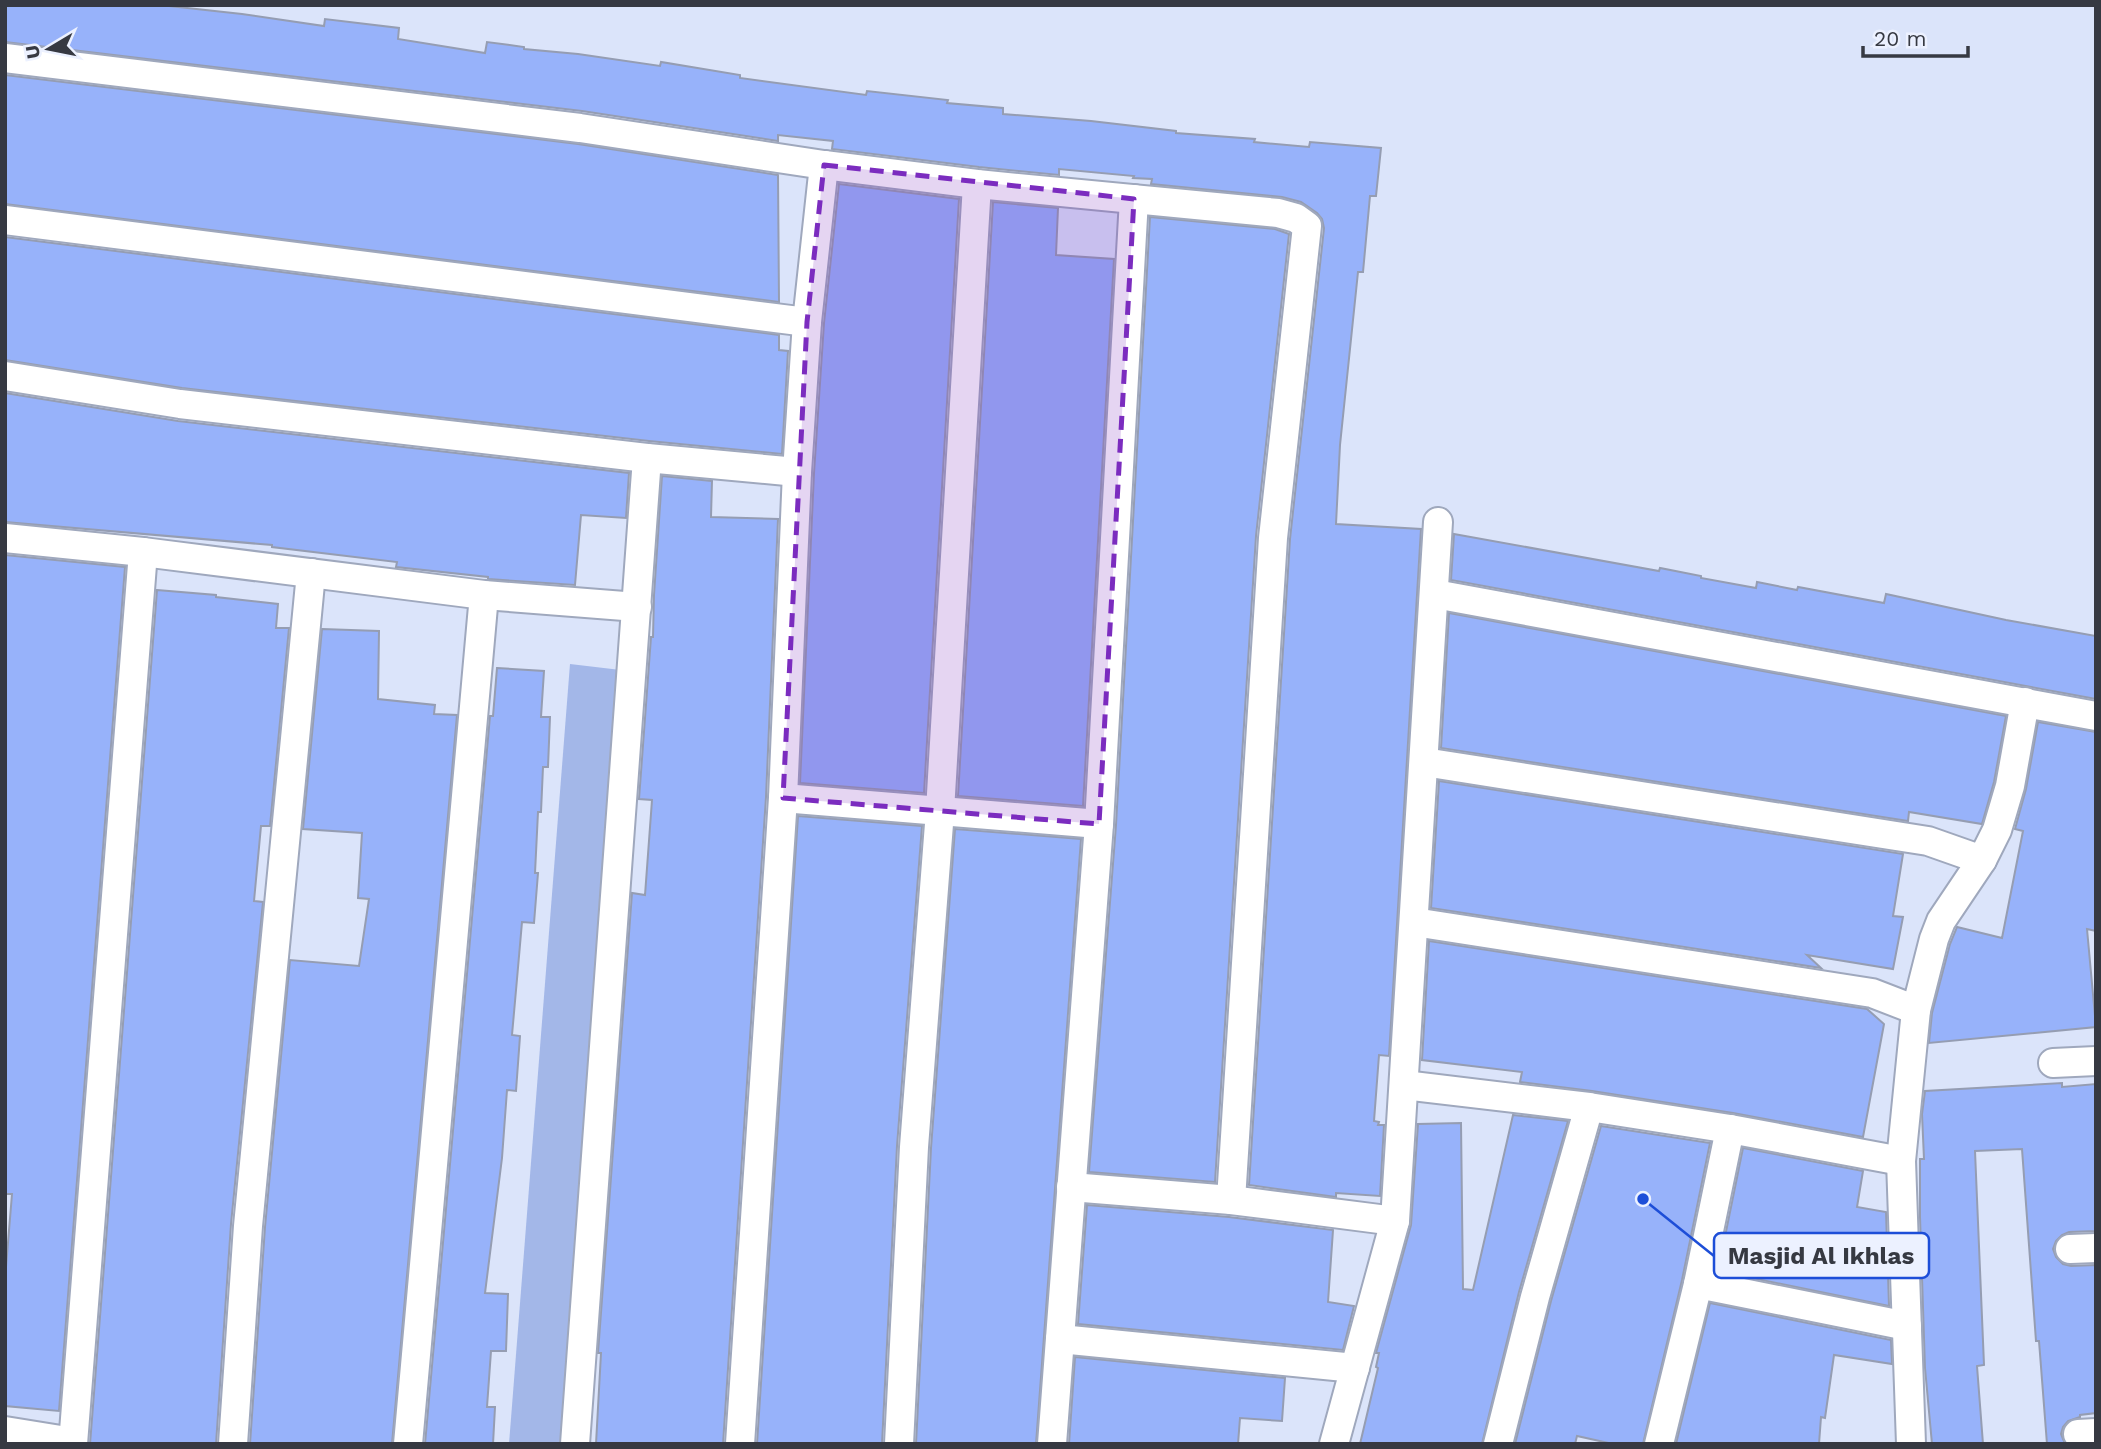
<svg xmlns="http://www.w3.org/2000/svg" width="2101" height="1449" font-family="'Work Sans',sans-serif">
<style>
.green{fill:#a3b7e8}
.building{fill:#97b2fa;stroke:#959db2;stroke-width:2}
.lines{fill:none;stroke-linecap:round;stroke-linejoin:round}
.street-casing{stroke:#9fa8bd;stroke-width:32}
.street{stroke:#fff;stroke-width:28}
.marked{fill:#7b2cbf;fill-opacity:0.2;stroke:#7b2cbf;stroke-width:5;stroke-dasharray:14 9;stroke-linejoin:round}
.leader{fill:none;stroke:#1d4ed8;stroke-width:2.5}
.callout-dot{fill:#1d4ed8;stroke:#ecf1ff;stroke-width:2.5}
.callout{fill:#ecf1ff;stroke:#1d4ed8;stroke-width:2.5}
.callout-label{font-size:24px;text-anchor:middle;font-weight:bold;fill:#363942}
</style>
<rect width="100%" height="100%" fill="#dbe4fa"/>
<path class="green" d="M 570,664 L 629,671 L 571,1444 L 509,1444 Z"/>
<g class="building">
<path d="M 5,5 L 160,5 L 242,14 L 324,26 L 325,19 L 399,28 L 398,39 L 485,53 L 487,42 L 524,47 L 524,49 L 578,54 L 660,66 L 661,62 L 740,75 L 740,78 L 866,95 L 867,91 L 948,100 L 947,103 L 1003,108 L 1003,114 L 1091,121 L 1176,131 L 1176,133 L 1255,139 L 1254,142 L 1309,147 L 1310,142 L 1381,148 L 1376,196 L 1370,196 L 1363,272 L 1358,272 L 1340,445 L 1336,524 L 1421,529 L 1389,1056 L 1379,1055 L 1374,1121 L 1379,1122 L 1378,1125 L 1384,1125 L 1380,1196 L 1336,1193 L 1336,1197 L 1249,1185 L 1290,539 L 1324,228 L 1322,219 L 1317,213 L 1301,202 L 1282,197 L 1151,184 L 1152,179 L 1133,178 L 1134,176 L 1059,169 L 1059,175 L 979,167 L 832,149 L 833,141 L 778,135 L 778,141 L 582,111 L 5,42 Z"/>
<path d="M 5,75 L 578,144 L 778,175 L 779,302 L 5,204 Z"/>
<path d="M 839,184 L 959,199 L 924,793 L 800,783 L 814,473 L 824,323 Z"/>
<path d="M 993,202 L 1058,208 L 1056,255 L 1114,259 L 1083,806 L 958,796 Z"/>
<path d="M 1150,217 L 1275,229 L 1289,234 L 1256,536 L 1215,1182 L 1089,1172 L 1116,825 Z"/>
<path d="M 5,237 L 779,335 L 779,350 L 788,351 L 782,454 L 649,441 L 182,388 L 5,360 Z"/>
<path d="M 5,393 L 178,421 L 629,473 L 626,518 L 581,515 L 575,585 L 488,579 L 488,577 L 396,567 L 397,562 L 272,547 L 272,545 L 5,522 Z"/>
<path d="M 662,476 L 712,481 L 711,517 L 778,519 L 766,797 L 723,1444 L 596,1444 L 601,1353 L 598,1353 L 632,893 L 645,895 L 652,800 L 639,799 L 651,637 L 653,637 L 654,595 Z"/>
<path d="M 1454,534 L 1659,571 L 1660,568 L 1701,576 L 1701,578 L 1756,588 L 1757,582 L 1797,590 L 1798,587 L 1884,603 L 1886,594 L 2006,620 L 2096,636 L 2096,699 L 1451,580 Z"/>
<path d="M 5,555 L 125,567 L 59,1411 L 5,1406 L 5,1279 L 12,1194 L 5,1194 Z"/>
<path d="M 157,590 L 216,595 L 216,597 L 278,604 L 276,628 L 289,628 L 270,826 L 261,826 L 254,901 L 263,902 L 231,1224 L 216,1444 L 90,1444 Z"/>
<path d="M 1449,613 L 2006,716 L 1994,782 L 1982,824 L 1909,812 L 1908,821 L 1441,748 Z"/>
<path d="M 322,629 L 379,631 L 378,699 L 435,705 L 434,714 L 457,715 L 392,1444 L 250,1444 L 265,1227 L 290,960 L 359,966 L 369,899 L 358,898 L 362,833 L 303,829 Z"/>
<path d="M 497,668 L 544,671 L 541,717 L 550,717 L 548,767 L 543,767 L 541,812 L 538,812 L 535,873 L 538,873 L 534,923 L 522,922 L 517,979 L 512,1035 L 520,1036 L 516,1091 L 507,1090 L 502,1158 L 485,1293 L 508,1294 L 506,1351 L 491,1351 L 487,1407 L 495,1407 L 493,1444 L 425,1444 L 490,716 L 493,716 Z"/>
<path d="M 2038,722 L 2096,732 L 2096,931 L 2087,929 L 2096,1027 L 1929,1043 L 1932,1013 L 1950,944 L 1957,927 L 2002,938 L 2023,831 L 2015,829 L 2026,789 Z"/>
<path d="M 1439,781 L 1903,854 L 1893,916 L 1903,917 L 1893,969 L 1807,955 L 1821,968 L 1431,908 Z"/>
<path d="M 798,816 L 922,826 L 897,1146 L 882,1444 L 757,1444 Z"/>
<path d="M 955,829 L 1081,839 L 1036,1444 L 916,1444 L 931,1148 Z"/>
<path d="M 1429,941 L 1867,1009 L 1884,1024 L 1863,1137 L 1733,1113 L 1592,1091 L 1520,1082 L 1522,1072 L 1422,1060 Z"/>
<path d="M 2062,1083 L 2062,1087 L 2096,1084 L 2096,1231 L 2069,1232 L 2062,1235 L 2056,1241 L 2053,1249 L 2056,1257 L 2063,1264 L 2071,1266 L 2096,1265 L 2096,1413 L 2080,1415 L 2080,1417 L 2068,1421 L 2063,1427 L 2061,1434 L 2065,1444 L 2047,1444 L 2039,1341 L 2036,1341 L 2022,1149 L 1975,1151 L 1984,1365 L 1977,1366 L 1983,1444 L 1932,1444 L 1925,1368 L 1920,1217 L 1920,1159 L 1924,1159 L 1922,1114 L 1925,1091 Z"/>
<path d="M 1513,1115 L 1568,1121 L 1519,1292 L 1482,1444 L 1360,1444 L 1378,1368 L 1376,1367 L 1379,1353 L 1376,1353 L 1411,1225 L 1418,1124 L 1461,1123 L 1463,1289 L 1473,1290 Z"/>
<path d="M 1601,1126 L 1710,1143 L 1682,1280 L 1643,1444 L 1613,1444 L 1577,1436 L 1575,1444 L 1515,1444 L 1551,1301 Z"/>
<path d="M 1743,1148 L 1863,1171 L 1857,1207 L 1886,1212 L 1889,1306 L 1718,1271 Z"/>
<path d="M 1087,1205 L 1229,1217 L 1333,1230 L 1328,1302 L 1354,1306 L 1343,1350 L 1078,1324 Z"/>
<path d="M 1710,1303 L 1891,1340 L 1892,1364 L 1834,1355 L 1825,1418 L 1821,1417 L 1819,1444 L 1676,1444 Z"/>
<path d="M 1075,1357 L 1285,1378 L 1282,1421 L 1240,1418 L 1238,1444 L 1069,1444 Z"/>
</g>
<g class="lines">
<g class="street-casing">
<g id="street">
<path d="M 5,58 L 580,128 L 824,165 L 977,184 L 1278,213 L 1296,218 L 1307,226 L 1273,538 L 1231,1200"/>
<path d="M 5,220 L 807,322"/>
<path d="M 5,376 L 180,404 L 647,458 L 797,472"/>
<path d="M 5,538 L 143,552 L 484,595 L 637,607"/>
<path d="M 1435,594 L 2096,716"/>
<path d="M 1424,762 L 1928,841 L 1982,860"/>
<path d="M 783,798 L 1099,824"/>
<path d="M 1414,922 L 1872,993 L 1916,1010"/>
<path d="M 2053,1063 L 2096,1061"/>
<path d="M 1404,1085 L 1589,1107 L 1730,1129 L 1901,1161"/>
<path d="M 1071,1187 L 1231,1200 L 1395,1221"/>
<path d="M 2070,1249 L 2096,1248"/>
<path d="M 1698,1284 L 1907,1326"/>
<path d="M 1060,1339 L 1355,1368"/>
<path d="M 5,1431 L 73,1442"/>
<path d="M 2078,1434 L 2096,1433"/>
<path d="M 73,1444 L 143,552"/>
<path d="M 233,1444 L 248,1226 L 311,573"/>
<path d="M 408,1444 L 484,595"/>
<path d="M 575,1444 L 647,458"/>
<path d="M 740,1444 L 783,798 L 797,472 L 807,322 L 824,165"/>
<path d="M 899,1444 L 914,1147 L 940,811 L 977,184"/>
<path d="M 1052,1444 L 1099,824 L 1134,199"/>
<path d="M 1334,1444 L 1395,1221 L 1438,522"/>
<path d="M 1498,1444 L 1535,1297 L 1589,1107"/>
<path d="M 1659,1444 L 1698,1284 L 1730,1129"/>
<path d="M 1911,1444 L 1901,1161 L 1916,1010 L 1934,939 L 1941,921 L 1982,860 L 1997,830 L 2010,786 L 2025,702"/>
</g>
</g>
<use href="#street" class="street"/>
</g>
<path class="marked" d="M 824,165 L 1134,199 L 1099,824 L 783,798 L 807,322 Z"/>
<path class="leader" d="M1643 1199L1714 1256"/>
<circle class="callout-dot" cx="1643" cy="1199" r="7"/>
<rect class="callout" x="1714" y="1233" width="215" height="45" rx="7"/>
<g class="callout-label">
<text x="1821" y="1264">Masjid Al Ikhlas</text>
</g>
<rect width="2101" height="1449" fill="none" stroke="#363942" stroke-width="14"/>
<g transform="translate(49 49) rotate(260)" stroke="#ecf1ff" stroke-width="5" paint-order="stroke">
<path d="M0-5L12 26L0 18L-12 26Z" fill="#363942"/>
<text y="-10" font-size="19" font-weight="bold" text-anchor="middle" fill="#363942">U</text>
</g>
<path d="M1863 46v10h105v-10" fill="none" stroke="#363942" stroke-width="3.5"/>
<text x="1874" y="46" font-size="21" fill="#363942" stroke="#ecf1ff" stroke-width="5" paint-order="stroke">20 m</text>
</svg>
